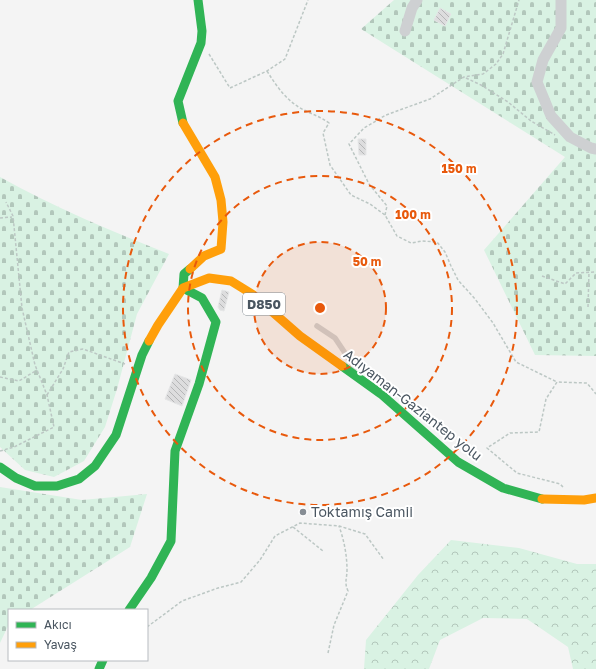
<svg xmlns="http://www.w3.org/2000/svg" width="596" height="669" font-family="'Golos Text',sans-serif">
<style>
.forest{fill:url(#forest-crowns)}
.cemetery{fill:url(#cemetery-stones)}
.building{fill:url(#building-back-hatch);stroke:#e5e6e7}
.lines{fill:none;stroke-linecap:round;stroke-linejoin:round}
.path{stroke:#bcc7c4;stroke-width:1.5;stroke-dasharray:3 2;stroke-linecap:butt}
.lane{stroke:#ced0d2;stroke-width:5.5}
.street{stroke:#ced0d2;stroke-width:11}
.fast{stroke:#30b455;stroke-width:9}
.slow{stroke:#ff9f0a;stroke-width:9}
.ring{fill:none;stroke:#e8590c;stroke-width:2;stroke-dasharray:7 5}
.poi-dot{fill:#868d94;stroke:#fff;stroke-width:1.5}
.labels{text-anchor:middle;stroke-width:4;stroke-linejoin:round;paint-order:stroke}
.shield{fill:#fff;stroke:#808990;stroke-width:1}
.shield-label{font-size:13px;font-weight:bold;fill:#4a5661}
.street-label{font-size:14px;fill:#4a5661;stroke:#fff}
.poi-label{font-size:14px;fill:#4a5661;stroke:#fff;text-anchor:start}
.centre{fill:#e8590c;stroke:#fff;stroke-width:2}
.ring-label{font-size:12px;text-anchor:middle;font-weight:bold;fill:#e8590c;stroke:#fff;stroke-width:4;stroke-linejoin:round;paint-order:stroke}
</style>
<defs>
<pattern id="forest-crowns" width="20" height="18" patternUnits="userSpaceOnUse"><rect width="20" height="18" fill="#d9f2e3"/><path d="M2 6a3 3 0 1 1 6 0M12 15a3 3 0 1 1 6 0" fill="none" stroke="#b2c7bb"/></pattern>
<pattern id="cemetery-stones" width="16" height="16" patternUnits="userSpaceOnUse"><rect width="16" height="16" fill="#d9f2e3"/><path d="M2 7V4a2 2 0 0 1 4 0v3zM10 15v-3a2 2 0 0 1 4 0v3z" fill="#b2c7bb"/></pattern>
<pattern id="building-back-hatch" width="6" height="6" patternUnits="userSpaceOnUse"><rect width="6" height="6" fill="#ddddde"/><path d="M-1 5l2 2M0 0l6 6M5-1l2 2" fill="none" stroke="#b5b6b7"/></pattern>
</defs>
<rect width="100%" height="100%" fill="#f4f4f4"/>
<path class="forest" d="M 451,540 L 519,548 L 577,564 L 596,564 L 596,669 L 573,669 L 568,647 L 527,619 L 483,618 L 440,640 L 429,669 L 364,669 L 366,640 L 418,575 Z"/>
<g class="cemetery">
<path d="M 394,0 L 596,0 L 596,356 L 535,355 L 484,250 L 565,157 L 361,29 Z"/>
<path d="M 0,177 C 54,207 111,231 169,254 L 137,314 L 117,389 L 105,427 L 84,461 L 54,477 L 25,470 L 0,447 Z"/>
<path d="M 0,487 L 82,500 L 147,494 L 130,547 L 30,610 L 9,610 L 9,624 L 0,643 Z"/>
</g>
<g class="building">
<path d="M 440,8 L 451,14 L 445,26 L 434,20 Z"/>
<path d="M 358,139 L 366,139 L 366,155 L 359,155 Z"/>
<path d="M 222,290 L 229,292 L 224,311 L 220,310 L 218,307 Z"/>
<path d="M 175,374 L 191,380 L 182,406 L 165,399 Z"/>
</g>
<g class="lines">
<g class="path">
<path d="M 209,54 L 230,88 L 267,71 L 285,59 L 308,0"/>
<path d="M 267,71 C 277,87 288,103 306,111 C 314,115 321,117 329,123 L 323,133 L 330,165 L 351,195 L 370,204 L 385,215 L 397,236 L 411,243 L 422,241 L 437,242 L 445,252 L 451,266 L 458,280 L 475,299 L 493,323 L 516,362 L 557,382"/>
<path d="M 466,78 L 481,85 L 508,102 L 531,121 L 555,135"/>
<path d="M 385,215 L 387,206 L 369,184 L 349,144 L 364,128 L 386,115 L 430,99 L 464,77 L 483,74 L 496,64 L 503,54 L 519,0"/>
<path d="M 0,218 L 12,217"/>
<path d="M 542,276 L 565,284 L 576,273 L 596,272"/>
<path d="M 588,307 L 589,272"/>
<path d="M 0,377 L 19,381 L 37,370"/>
<path d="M 47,395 L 63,369 L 69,352 L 83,349 L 125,364"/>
<path d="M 0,451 L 14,447 L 54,427 L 47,395 L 35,365 L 22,308 L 13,216 L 6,202"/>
<path d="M 563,487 L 560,484 L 517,473 L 487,448 L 510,433 L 539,432 L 546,399 L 557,382 L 587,383 L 596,394"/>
<path d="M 293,527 L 323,551"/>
<path d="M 147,627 L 182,601 L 218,588 L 241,582 L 260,560 L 275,536 L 300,523 L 339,526 L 365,534 L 384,560"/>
<path d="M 328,653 L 334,625 L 348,591 C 344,582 347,579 347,570 C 347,555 344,540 339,526"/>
</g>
<path class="lane" d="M 317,326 L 335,338 L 355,368"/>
<g class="street">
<path d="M 561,0 L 561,28 L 543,60 L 537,82 L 551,116 L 570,137 L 591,148 L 596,149"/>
<path d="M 405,31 L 412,8 L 417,0"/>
</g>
<g class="fast">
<path d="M 183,123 L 178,101 L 201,43 L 202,31 L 198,0"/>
<path d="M 342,366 L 381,394 L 458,462 L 503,488 L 542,499"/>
<path d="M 0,467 L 16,478 L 35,486 L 57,486 L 79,479 L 95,466 L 116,435 L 142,355 L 149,341"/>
<path d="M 129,610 L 151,578 L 171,541 L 175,451 L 199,384 L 216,322 L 202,298 L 183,288 L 184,274 L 190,269"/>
<path d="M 99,669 L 103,660"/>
</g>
<g class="slow">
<path d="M 183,123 L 215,177 L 221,200 L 223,222 L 221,249 L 204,256 L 190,269"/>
<path d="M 149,341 L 158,325 L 183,288 L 209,278 L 231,281 L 252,294 L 300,336 L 342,366"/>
<path d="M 542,499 L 584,500 L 596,498"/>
</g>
</g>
<circle cx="320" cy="308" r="66" fill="#e8590c" fill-opacity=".12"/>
<g class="ring">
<circle cx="320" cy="308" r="66"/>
<circle cx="320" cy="308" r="132"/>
<circle cx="320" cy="308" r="197"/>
</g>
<circle class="poi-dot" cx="303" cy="512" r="4"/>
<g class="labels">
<rect class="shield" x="243" y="293" width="42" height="22" rx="3"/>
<g class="shield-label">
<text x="264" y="309">D850</text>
</g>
<g class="street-label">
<text transform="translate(413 405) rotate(38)" y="5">Adıyaman-Gaziantep yolu</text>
</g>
<g class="poi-label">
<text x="311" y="517">Toktamış Camii</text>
</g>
</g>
<circle cx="320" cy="308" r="6" class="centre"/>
<g class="ring-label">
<text x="459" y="173">150 m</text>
<text x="413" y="219">100 m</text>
<text x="367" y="266">50 m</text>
</g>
<rect x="8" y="609" width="140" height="52" fill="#ffffff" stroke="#b7bbc0"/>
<rect x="16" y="622" width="20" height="6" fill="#30b455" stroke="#b7bbc0"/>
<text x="44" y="629" font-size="12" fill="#4a5661">Akıcı</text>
<rect x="16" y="642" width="20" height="6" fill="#ff9f0a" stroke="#b7bbc0"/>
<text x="44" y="649" font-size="12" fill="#4a5661">Yavaş</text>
</svg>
